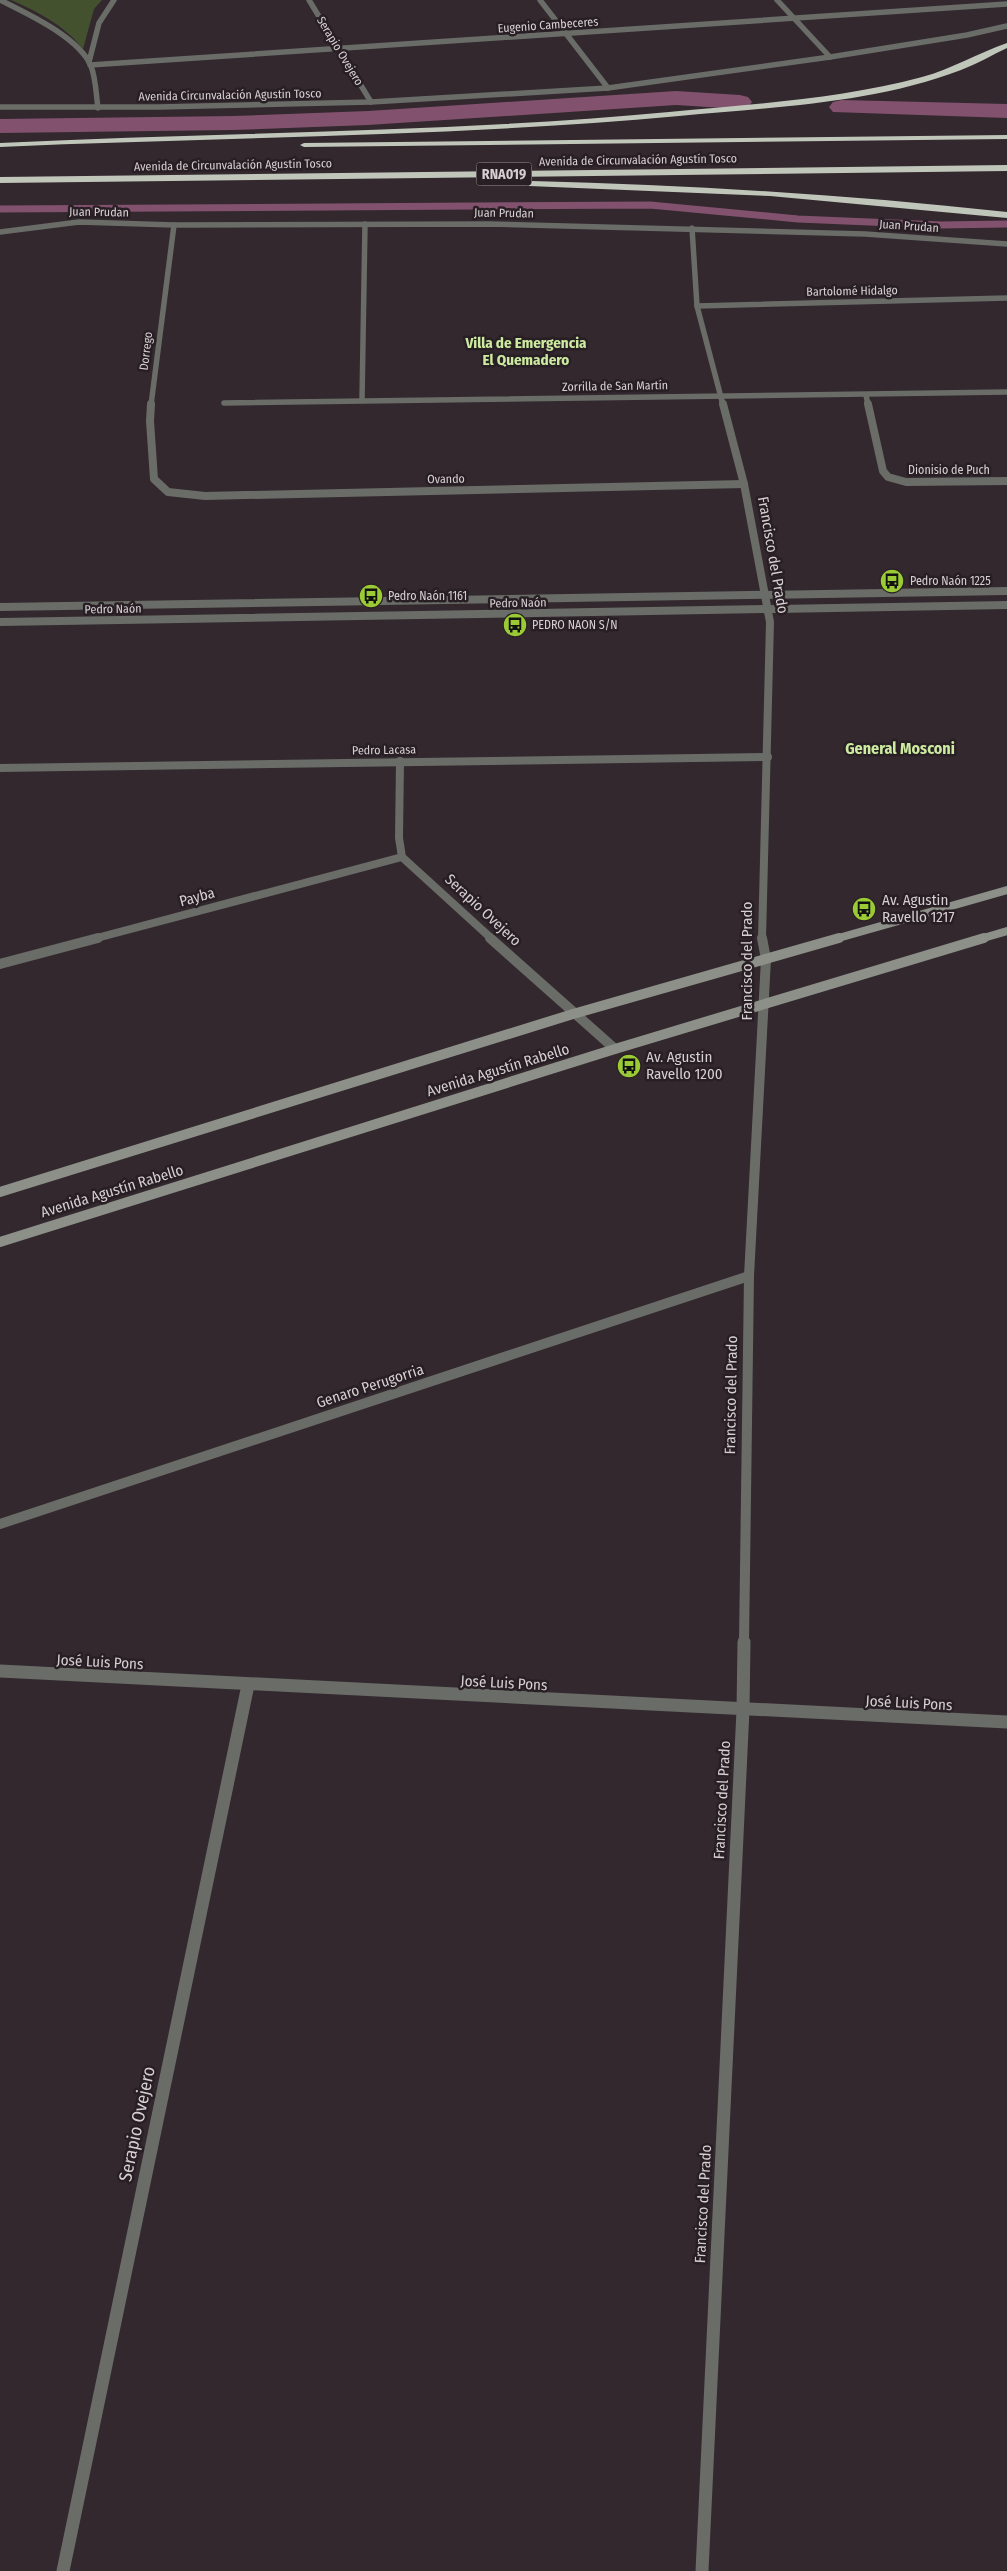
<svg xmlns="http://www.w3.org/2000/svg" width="1007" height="2571" font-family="'Fira Sans Condensed',sans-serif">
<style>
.green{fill:#43512f}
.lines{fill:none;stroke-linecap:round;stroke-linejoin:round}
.stream{stroke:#82516e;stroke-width:7}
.canal{fill:#82516e;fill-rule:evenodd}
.minor-far3{stroke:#6a6c67;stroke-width:5.5}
.minor-far2{stroke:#6a6c67;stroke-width:8}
.minor-far1{stroke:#6a6c67;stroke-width:10}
.minor{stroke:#6a6c67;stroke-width:13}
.secondary-far1{stroke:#8d9089;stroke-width:8}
.secondary{stroke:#8d9089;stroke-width:10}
.motorway{fill:#c0c6ba;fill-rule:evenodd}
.labels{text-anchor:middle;stroke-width:5;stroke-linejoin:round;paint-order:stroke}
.far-street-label{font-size:12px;fill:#d6cfd2;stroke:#281f24}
.far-poi-label{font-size:12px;fill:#d6cfd2;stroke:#281f24;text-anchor:start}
.shield{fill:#281f24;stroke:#a29a9e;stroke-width:1}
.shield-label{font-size:14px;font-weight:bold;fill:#d6cfd2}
.far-quarter-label{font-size:15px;font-weight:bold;fill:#cdeaa1;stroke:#281f24}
.street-label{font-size:15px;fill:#d6cfd2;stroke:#281f24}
.poi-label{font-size:15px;fill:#d6cfd2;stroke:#281f24;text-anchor:start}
.far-district-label{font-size:16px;font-weight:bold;fill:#cdeaa1;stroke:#281f24}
.near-street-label{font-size:18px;fill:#d6cfd2;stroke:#281f24}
</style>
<rect width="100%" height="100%" fill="#32282e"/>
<path class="green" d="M 11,0 L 102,0 L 94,9 L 83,49 C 64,25 38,12 11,0 Z"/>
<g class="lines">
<path class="stream" d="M 0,209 L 650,205 L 798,219 L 941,225 L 1007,224"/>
<g class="canal">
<path d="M 676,91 L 740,95 L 748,97 L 752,102 L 748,107 L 740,109 L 676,105 L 368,125 L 233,130 L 0,133 L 0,119 L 233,116 L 368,111 Z"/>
<path d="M 841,100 L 1007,104 L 1007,118 L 833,112 L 829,107 L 833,102 Z"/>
</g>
<g class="minor-far3">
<path d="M 0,0 C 26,13 79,37 91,66 C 96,79 96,94 98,108"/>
<path d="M 309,0 L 371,102"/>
<path d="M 540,0 L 608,88"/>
<path d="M 777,0 L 830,57"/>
<path d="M 89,62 L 99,23 L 114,0"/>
<path d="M 90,65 L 1007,4"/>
<path d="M 0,107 L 159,107 L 371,102 L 608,88 L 830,57 L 967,35 L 1007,26"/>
<path d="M 692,228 L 697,306 L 723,405"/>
<path d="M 0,232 L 79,222 L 174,225 L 490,224 L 865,234 L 1007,244"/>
<path d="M 697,306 L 1007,298"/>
<path d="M 866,395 L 868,405"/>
<path d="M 362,400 L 365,224"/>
<path d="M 224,403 L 1007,392"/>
<path d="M 151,405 L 174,225"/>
</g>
<g class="minor-far2">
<path d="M 151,404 L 150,421 L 154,479 L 168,492 L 205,496 L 744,484"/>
<path d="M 723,404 L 744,484 L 770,622 L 762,939"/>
<path d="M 868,404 L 883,471 L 888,477 L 906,482 L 1007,481"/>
<path d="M 0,607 L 1007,591"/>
<path d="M 0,622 L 1007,605"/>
<path d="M 400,761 L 399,838 L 402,857 L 492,939"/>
<path d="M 0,768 L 768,757"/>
<path d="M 93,939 L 402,857"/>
</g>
<g class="minor-far1">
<path d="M 490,938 L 615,1049"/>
<path d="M 0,964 L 98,938"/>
<path d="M 0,1524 L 749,1276"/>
<path d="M 744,1643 L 749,1276 L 766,959 L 762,938"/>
</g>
<g class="minor">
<path d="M 0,1671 L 1007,1722"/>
<path d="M 63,2571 L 248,1685"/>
<path d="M 702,2571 L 743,1710 L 744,1642"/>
</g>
<g class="secondary-far1">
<path d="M 835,939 L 1007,890"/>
<path d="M 980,939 L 1007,931"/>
</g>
<g class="secondary">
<path d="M 0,1192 L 573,1014 L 839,938"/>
<path d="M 0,1242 L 615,1049 L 984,938"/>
</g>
<g class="motorway">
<path d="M 1007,43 L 1007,48 C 992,55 977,64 961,70 C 872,104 772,107 679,116 C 453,137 226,137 0,147 L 0,143 C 223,132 447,133 669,112 C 753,104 840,99 922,77 C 952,69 978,53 1007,43 Z"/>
<path d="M 1007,135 L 1007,139 L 304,147 L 300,145 L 304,143 Z"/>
<path d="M 1007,165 L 1007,171 L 0,183 L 0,177 Z"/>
<path d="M 532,181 C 691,185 849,195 1007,212 L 1007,218 L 770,196 L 529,186 L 529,182 Z"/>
</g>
</g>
<defs>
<g id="bus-disc" transform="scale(1.25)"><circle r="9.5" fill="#9bcb34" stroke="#281f24"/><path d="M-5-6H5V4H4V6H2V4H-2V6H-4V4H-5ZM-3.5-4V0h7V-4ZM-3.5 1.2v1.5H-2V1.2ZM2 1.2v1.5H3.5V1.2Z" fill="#111"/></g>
</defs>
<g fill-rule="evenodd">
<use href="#bus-disc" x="892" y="581"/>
<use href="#bus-disc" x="371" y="596"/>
<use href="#bus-disc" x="515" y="625"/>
<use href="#bus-disc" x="864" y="909"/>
<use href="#bus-disc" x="629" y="1066"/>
</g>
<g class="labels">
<g class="far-street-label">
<text transform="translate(548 25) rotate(-4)" y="4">Eugenio Cambeceres</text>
<text transform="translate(340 51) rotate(59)" y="4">Serapio Ovejero</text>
<text transform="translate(230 95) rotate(-1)" y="4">Avenida Circunvalación Agustín Tosco</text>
<text transform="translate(638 160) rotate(-1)" y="4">Avenida de Circunvalación Agustín Tosco</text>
<text transform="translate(233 165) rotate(-1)" y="4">Avenida de Circunvalación Agustín Tosco</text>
<text transform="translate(99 212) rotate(1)" y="4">Juan Prudan</text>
<text transform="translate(504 213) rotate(1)" y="4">Juan Prudan</text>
<text transform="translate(909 226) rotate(4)" y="4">Juan Prudan</text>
<text transform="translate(852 291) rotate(-1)" y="4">Bartolomé Hidalgo</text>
<text transform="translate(146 351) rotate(-83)" y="4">Dorrego</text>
<text transform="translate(615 386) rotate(-1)" y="4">Zorrilla de San Martín</text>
<text x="949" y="474">Dionisio de Puch</text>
<text transform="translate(446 479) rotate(-1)" y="4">Ovando</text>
<text transform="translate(518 603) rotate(-1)" y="4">Pedro Naón</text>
<text transform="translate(113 609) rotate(-1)" y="4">Pedro Naón</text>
<text transform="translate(384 750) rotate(-1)" y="4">Pedro Lacasa</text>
</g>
<g class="far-poi-label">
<text x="910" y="585">Pedro Naón 1225</text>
<text x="388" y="600">Pedro Naón 1161</text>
<text x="532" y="629">PEDRO NAON S/N</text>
</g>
<rect class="shield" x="476.5" y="162.5" width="55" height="23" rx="4"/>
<g class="shield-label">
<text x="504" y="179">RNA019</text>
</g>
<g class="far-quarter-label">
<text x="526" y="348">Villa de Emergencia<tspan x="526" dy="17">El Quemadero</tspan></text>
</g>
<g class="street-label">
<text transform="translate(773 555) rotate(80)" y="5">Francisco del Prado</text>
<text transform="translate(197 897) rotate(-15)" y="5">Payba</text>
<text transform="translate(483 910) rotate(43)" y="5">Serapio Ovejero</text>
<text transform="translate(747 961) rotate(-90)" y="5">Francisco del Prado</text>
<text transform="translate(498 1070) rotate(-17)" y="5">Avenida Agustín Rabello</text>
<text transform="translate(112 1191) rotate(-17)" y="5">Avenida Agustín Rabello</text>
<text transform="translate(370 1386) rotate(-18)" y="5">Genaro Perugorria</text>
<text transform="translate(731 1395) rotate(-89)" y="5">Francisco del Prado</text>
<text transform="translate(100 1662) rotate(3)" y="5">José Luis Pons</text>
<text transform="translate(504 1683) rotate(3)" y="5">José Luis Pons</text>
<text transform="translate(909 1703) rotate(3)" y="5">José Luis Pons</text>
<text transform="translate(722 1800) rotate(-87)" y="5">Francisco del Prado</text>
<text transform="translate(703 2204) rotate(-87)" y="5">Francisco del Prado</text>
</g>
<g class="poi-label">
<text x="882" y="905">Av. Agustin<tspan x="882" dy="17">Ravello 1217</tspan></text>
<text x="646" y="1062">Av. Agustin<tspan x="646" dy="17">Ravello 1200</tspan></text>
</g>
<g class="far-district-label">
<text x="900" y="754">General Mosconi</text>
</g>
<g class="near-street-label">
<text transform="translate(137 2124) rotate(-78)" y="6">Serapio Ovejero</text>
</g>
</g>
</svg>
